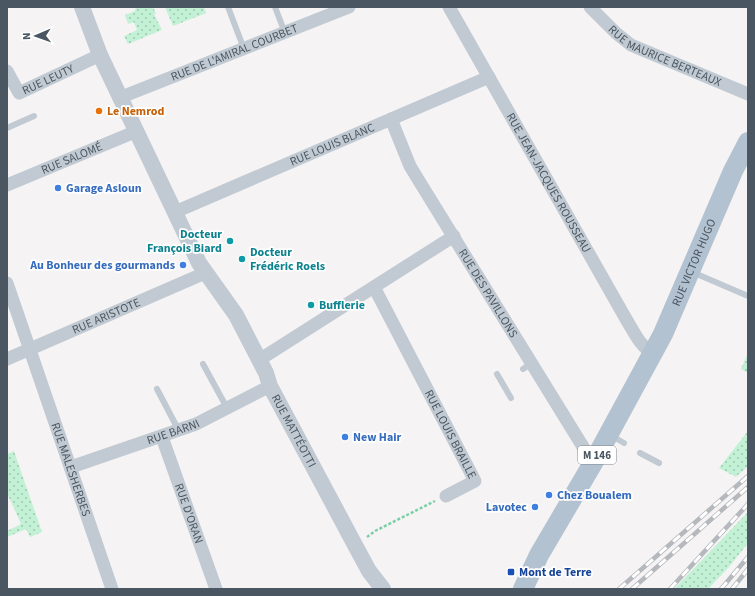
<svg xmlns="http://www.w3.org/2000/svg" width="755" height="596" font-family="'Source Sans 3',sans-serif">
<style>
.grass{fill:url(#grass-dots)}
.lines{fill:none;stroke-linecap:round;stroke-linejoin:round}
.path{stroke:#7ad0a6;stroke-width:2.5;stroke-dasharray:3 2;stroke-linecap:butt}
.service{stroke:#c1cad2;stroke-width:6}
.minor{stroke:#c1cad2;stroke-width:13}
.tertiary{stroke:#c1cad2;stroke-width:16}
.primary{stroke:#b3c2d1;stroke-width:20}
.rail-casing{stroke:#b5b8bd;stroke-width:4.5}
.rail{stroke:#fff;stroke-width:3;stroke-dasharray:9;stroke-linecap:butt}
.food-dot{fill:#e8710a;stroke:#fff;stroke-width:1.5}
.shop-dot{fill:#3f7fe0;stroke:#fff;stroke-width:1.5}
.culture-dot{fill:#0f9aa8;stroke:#fff;stroke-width:1.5}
.transit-dot{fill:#1a4fb4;stroke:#fff;stroke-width:1.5}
.labels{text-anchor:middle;stroke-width:3.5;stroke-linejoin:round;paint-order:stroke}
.shield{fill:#fff;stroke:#808990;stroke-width:1}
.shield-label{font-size:11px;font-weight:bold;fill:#4a5661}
.street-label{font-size:12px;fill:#4a5661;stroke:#fff}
.food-label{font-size:12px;font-weight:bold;fill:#c56008;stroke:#fff;text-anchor:start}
.shop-label{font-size:12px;font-weight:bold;fill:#366cbe;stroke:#fff;text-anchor:start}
.culture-label{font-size:12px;font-weight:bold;fill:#0d838f;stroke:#fff;text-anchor:start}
.transit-label{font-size:12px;font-weight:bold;fill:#164399;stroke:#fff;text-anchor:start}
</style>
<defs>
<pattern id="grass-dots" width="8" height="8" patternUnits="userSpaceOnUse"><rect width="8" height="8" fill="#c3f1d5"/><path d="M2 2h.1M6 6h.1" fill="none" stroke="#a0c6b0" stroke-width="1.8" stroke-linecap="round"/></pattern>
</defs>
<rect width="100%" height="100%" fill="#f5f3f3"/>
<g class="grass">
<path d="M 136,7 L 153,7 L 156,14 L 154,14 L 162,30 L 128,44 L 124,36 L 137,30 L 134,22 L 128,24 L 125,15 L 135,11 Z"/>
<path d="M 165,7 L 204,7 L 206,13 L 173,26 Z"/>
<path d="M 748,353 L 748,373 L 741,369 Z"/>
<path d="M 748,431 L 748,466 L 736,477 L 719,468 Z"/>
<path d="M 14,451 L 42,532 L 30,537 L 26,529 L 7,537 L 7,531 L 21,524 L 7,493 L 7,454 Z"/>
<path d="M 748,512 L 748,543 L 729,567 L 708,589 L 674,589 Z"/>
</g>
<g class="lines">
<path class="path" d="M 367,537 L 375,531 L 435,501"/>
<g class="service">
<path d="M 228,7 L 244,49"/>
<path d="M 275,7 L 285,33"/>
<path d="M 7,128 L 34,116"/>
<path d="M 692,272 L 748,296"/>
<path d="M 203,364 L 227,408"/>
<path d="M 523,369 L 532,363"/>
<path d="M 497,374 L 511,398"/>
<path d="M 157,389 L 179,431"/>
<path d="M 610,435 L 624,443"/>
<path d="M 640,453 L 659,463"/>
</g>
<g class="minor">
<path id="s1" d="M 449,7 L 626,319 C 634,332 640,346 653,354"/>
<path id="s2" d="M 590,7 L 616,33 L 631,45 L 748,94"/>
<path id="s3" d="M 7,71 L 19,93 L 100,55"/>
<path id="s4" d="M 119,98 L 349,7"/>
<path id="s5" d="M 391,119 L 410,166 L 416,176 L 593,463"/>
<path id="s6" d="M 7,185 L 137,131"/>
<path id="s7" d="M 175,212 L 489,77"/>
<path id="s8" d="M 7,283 L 112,589"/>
<path id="s9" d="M 374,287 L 475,481 L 446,496"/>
<path id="s10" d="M 7,359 L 205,273"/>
<path d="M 259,360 L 454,236"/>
<path id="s11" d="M 162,437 L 216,589"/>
<path id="s12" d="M 71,467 L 196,424 L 270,386"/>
</g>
<path class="tertiary" id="s13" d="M 82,7 L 100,55 L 199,263 L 236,315 L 266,373 L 270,386 L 356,547 L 369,571 L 383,589"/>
<path class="primary" id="s14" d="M 523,589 L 539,555 L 593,463 L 663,334 L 733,171 L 748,142"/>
<g class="rail-casing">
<g id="rail">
<path d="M 619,589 L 748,476"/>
<path d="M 632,589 L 748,487"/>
<path d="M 670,589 L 748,504"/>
<path d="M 721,589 L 748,557"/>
<path d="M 732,589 L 748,569"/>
</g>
</g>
<use href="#rail" class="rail"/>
</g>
<circle class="food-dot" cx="99" cy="111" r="4"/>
<g class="shop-dot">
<circle cx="58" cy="188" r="4"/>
<circle cx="183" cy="265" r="4"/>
<circle cx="345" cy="437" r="4"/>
<circle cx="549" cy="495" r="4"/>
<circle cx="535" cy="507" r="4"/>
</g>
<g class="culture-dot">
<circle cx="230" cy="241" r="4"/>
<circle cx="242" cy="259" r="4"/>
<circle cx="311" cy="305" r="4"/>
</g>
<rect class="transit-dot" x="507" y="568" width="8" height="8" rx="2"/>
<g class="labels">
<rect class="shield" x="578" y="446" width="38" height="18" rx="3"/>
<g class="shield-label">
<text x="597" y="459">M 146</text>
</g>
<g class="street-label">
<text dy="4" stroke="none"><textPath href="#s4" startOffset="124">RUE DE L'AMIRAL COURBET</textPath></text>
<text dy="4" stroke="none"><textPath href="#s2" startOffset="91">RUE MAURICE BERTEAUX</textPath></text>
<text dy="4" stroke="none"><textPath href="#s3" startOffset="57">RUE LEUTY</textPath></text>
<text dy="4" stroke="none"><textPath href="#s7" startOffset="171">RUE LOUIS BLANC</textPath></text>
<text dy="4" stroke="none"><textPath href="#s6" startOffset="70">RUE SALOMÉ</textPath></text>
<text dy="4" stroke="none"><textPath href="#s1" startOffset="202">RUE JEAN-JACQUES ROUSSEAU</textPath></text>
<text dy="4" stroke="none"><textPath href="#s14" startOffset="369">RUE VICTOR HUGO</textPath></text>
<text dy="4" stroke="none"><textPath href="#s5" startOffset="200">RUE DES PAVILLONS</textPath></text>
<text dy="4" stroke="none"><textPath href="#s10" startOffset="108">RUE ARISTOTE</textPath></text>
<text dy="4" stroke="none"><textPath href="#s13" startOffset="475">RUE MATTÉOTTI</textPath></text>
<text dy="4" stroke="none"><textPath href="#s12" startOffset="108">RUE BARNI</textPath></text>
<text dy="4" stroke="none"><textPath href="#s9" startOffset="166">RUE LOUIS BRAILLE</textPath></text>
<text dy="4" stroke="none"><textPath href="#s8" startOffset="197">RUE MALESHERBES</textPath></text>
<text dy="4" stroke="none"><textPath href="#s11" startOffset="81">RUE D'ORAN</textPath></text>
</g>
<g class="food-label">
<text x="107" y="115">Le Nemrod</text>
</g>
<g class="shop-label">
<text x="66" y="192">Garage Asloun</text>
<text x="175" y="269" text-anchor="end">Au Bonheur des gourmands</text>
<text x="353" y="441">New Hair</text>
<text x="557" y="499">Chez Boualem</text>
<text x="527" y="511" text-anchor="end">Lavotec</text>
</g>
<g class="culture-label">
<text x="222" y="238" text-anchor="end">Docteur<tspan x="222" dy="14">François Biard</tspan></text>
<text x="250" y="256">Docteur<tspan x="250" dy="14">Frédéric Roels</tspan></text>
<text x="319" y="309">Bufflerie</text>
</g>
<g class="transit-label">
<text x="519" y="576">Mont de Terre</text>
</g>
</g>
<rect width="755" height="596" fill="none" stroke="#4a5661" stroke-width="16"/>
<g transform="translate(36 36) rotate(268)" stroke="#ffffff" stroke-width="3" paint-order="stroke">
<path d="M0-3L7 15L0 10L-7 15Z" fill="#4a5661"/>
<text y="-6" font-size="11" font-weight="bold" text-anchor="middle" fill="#4a5661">N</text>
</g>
</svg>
